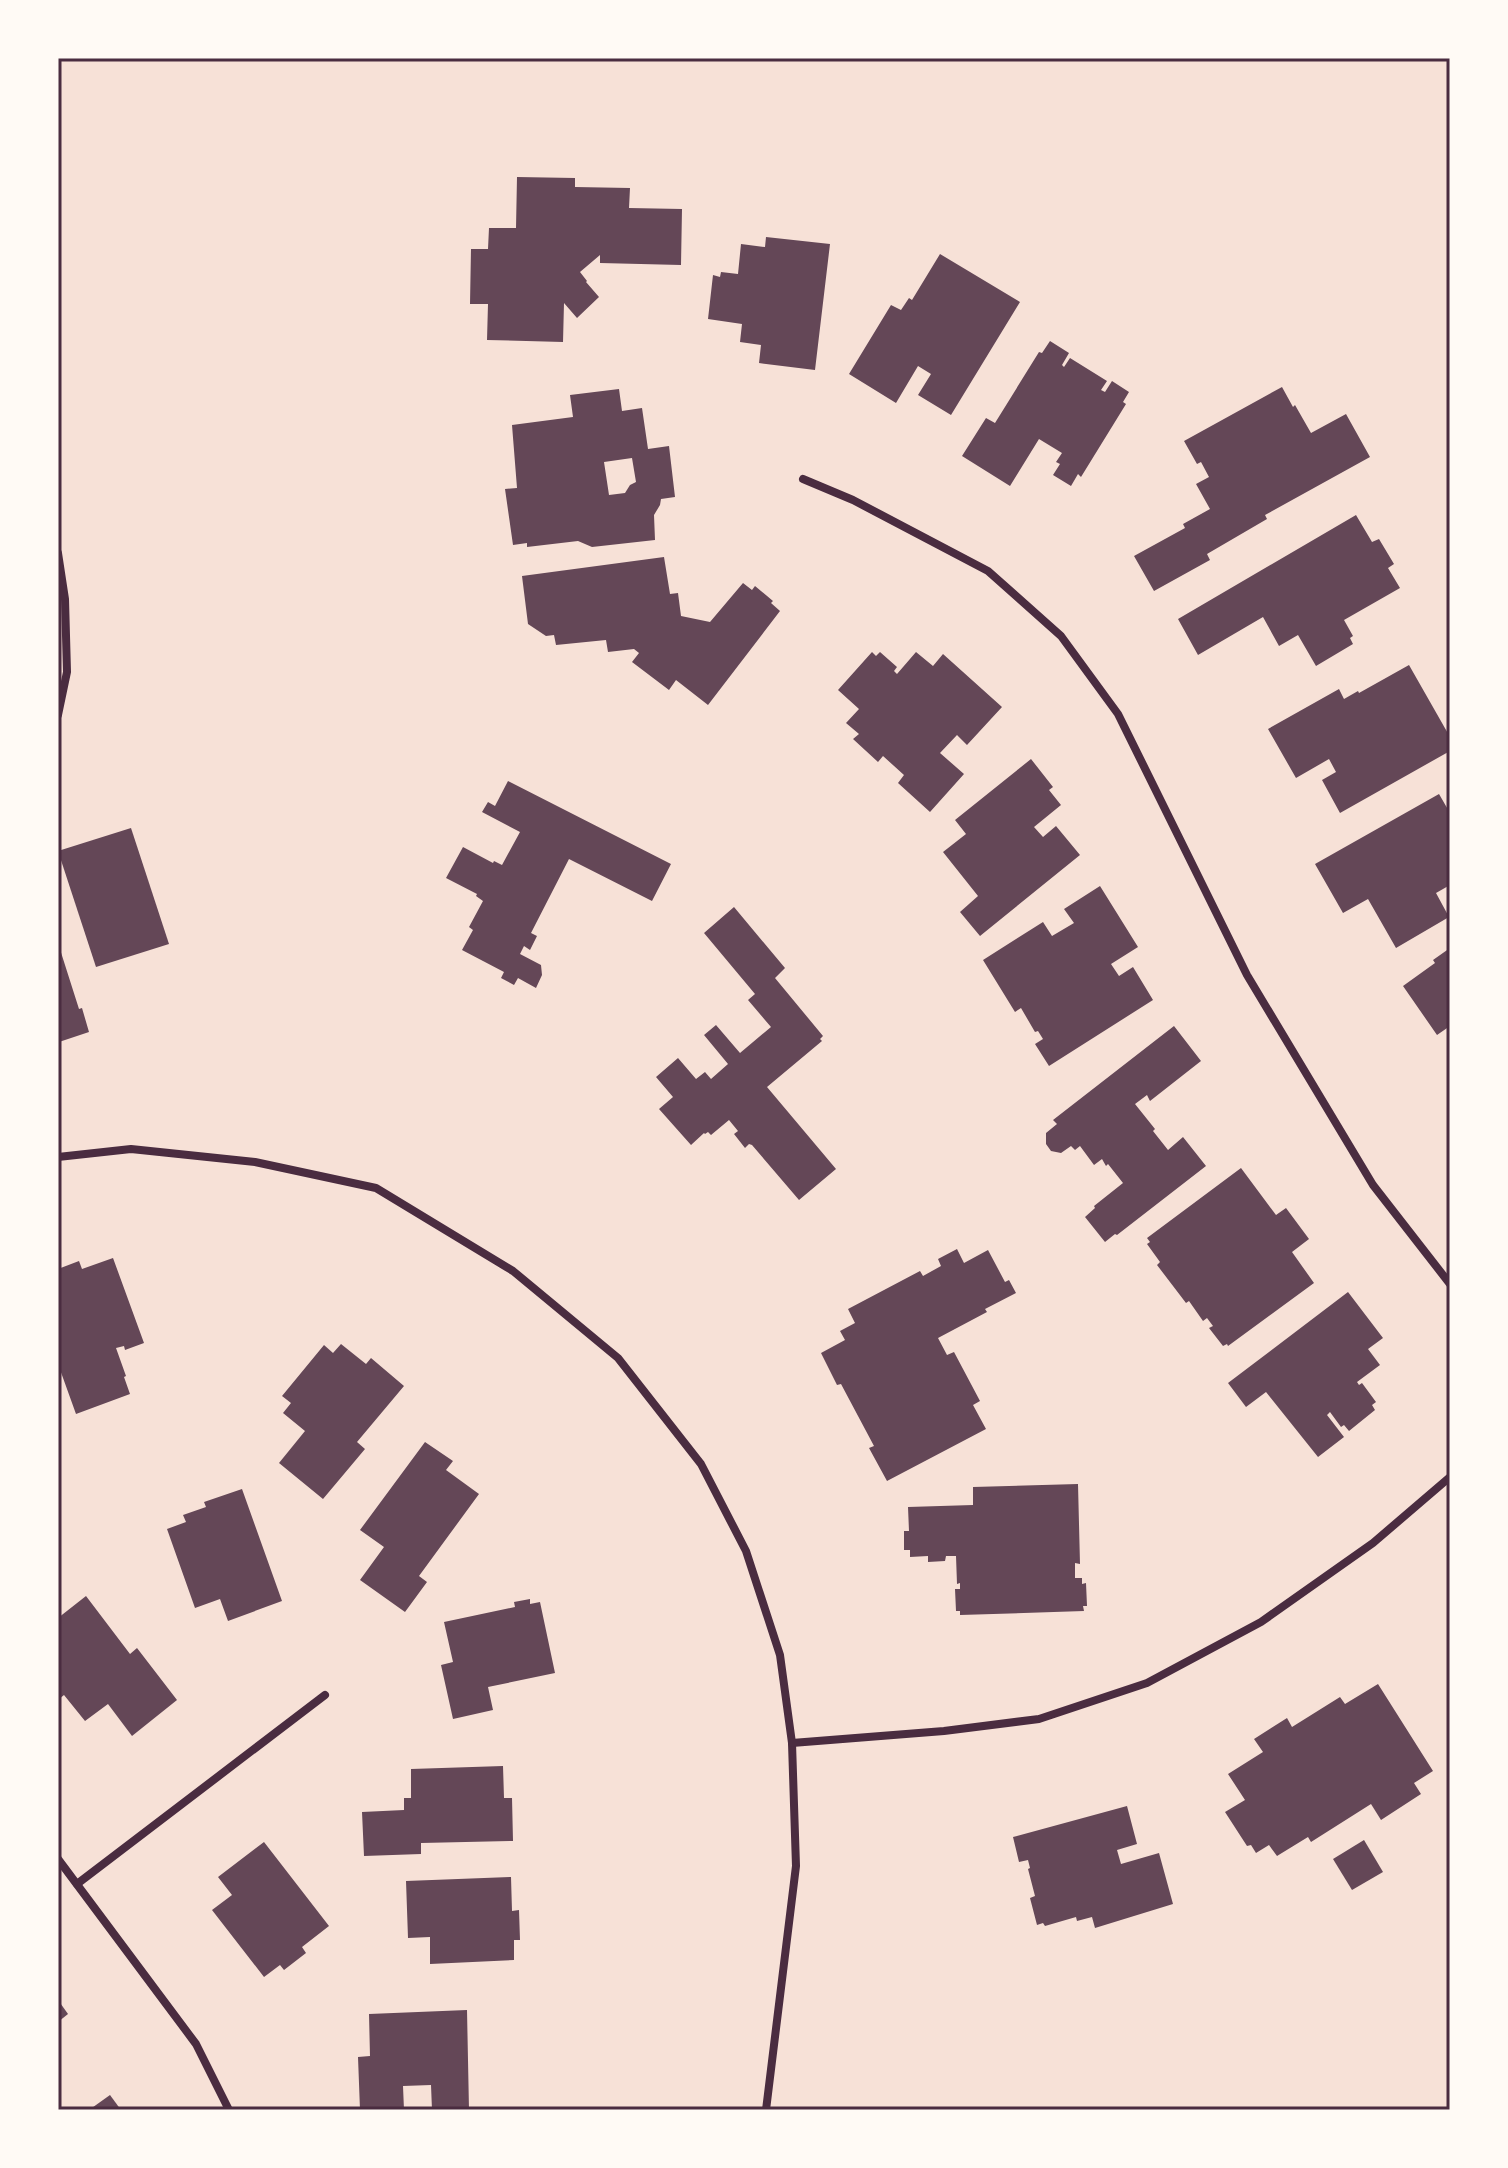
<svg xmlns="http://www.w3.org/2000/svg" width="1508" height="2168" font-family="'Source Sans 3',sans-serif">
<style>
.building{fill:#644757;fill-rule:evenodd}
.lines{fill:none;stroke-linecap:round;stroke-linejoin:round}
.minor{stroke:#4a2c40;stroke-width:8}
.neatline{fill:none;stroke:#4a2c40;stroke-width:3}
</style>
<rect width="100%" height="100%" fill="#f7e1d7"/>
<g class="building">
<path d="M 517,177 L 575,178 L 575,187 L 630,188 L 629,208 L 682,209 L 681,265 L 600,263 L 600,255 L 580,272 L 587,281 L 586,282 L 599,297 L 577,318 L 564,303 L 563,342 L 487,340 L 488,304 L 470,304 L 471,249 L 488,249 L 489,228 L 516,228 Z"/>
<path d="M 766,237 L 830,244 L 815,370 L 759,363 L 761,345 L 740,342 L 742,324 L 708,319 L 713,275 L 720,277 L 721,272 L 738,274 L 741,244 L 765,247 Z"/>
<path d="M 940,254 L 1020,302 L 951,415 L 918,395 L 931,374 L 918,366 L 896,403 L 849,374 L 891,305 L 901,310 L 909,298 L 912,300 Z"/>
<path d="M 1050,341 L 1069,353 L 1062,365 L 1064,367 L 1070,358 L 1107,381 L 1101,390 L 1105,392 L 1112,381 L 1129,392 L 1123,402 L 1126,404 L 1081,477 L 1078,474 L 1071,486 L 1053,475 L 1060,464 L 1056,462 L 1062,453 L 1039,439 L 1010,486 L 962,456 L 986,418 L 995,423 L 1039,352 L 1042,353 Z"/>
<path d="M 1282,387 L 1293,407 L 1295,405 L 1311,433 L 1346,414 L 1370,457 L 1265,515 L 1267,519 L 1207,554 L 1210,560 L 1154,591 L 1134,556 L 1185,528 L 1183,524 L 1210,509 L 1196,484 L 1209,477 L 1201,462 L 1197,464 L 1184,441 Z"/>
<path d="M 619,389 L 622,411 L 642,408 L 648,449 L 669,446 L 675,497 L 661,499 L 660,505 L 654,515 L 655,540 L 592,547 L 578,541 L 527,547 L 527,543 L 513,545 L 505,489 L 517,488 L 512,425 L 573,417 L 570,395 ZM 632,458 L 636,482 L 630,485 L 625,493 L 609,495 L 604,462 Z"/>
<path d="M 1356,515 L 1372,542 L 1379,539 L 1394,564 L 1388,568 L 1400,588 L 1344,620 L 1353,636 L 1350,638 L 1353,644 L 1316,666 L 1298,635 L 1279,646 L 1263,617 L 1198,655 L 1178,619 Z"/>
<path d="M 664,557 L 670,594 L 678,593 L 681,616 L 710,622 L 743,583 L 752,590 L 755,586 L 773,601 L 771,603 L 780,611 L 708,705 L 676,680 L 669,690 L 632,662 L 639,653 L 634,649 L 608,652 L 606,640 L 556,645 L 554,635 L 546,636 L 528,624 L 522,576 Z"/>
<path d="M 872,652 L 876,656 L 880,652 L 897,667 L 894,671 L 897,674 L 916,652 L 933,666 L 943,654 L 1002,707 L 967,745 L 957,735 L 940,753 L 964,774 L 930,812 L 898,783 L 904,775 L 883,756 L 878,762 L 853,739 L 859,734 L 846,723 L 859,709 L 838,690 Z"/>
<path d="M 1409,665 L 1450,737 L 1450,751 L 1340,813 L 1322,780 L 1336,772 L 1329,759 L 1296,778 L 1268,729 L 1339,689 L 1344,699 L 1358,691 L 1359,693 Z"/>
<path d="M 1031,759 L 1053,787 L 1049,790 L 1061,805 L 1034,827 L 1043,837 L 1056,826 L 1080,855 L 980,936 L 960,912 L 978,896 L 943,852 L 966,834 L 955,820 Z"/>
<path d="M 508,781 L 671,864 L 652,901 L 569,859 L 531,933 L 537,936 L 530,950 L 524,946 L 520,954 L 541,965 L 542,975 L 536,988 L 518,978 L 514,985 L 501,978 L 504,972 L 462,950 L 473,930 L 469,927 L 483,901 L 476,896 L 477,894 L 446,878 L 463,847 L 493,863 L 494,861 L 502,865 L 520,832 L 482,812 L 488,802 L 495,806 Z"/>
<path d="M 1439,794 L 1450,813 L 1450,885 L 1436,893 L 1449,917 L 1396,948 L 1368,899 L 1343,913 L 1315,864 Z"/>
<path d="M 131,828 L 169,944 L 96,967 L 58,851 Z"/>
<path d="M 1100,886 L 1138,947 L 1111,964 L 1119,976 L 1133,967 L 1153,1000 L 1049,1066 L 1035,1044 L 1043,1039 L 1038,1031 L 1035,1032 L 1021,1008 L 1015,1012 L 983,960 L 1043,922 L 1052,936 L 1074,923 L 1064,909 Z"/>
<path d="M 734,907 L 785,968 L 775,978 L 823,1036 L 820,1039 L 822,1041 L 767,1087 L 836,1169 L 799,1200 L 752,1145 L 749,1144 L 745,1148 L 734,1134 L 738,1131 L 729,1120 L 711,1135 L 708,1132 L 705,1134 L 704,1133 L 691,1145 L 659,1109 L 673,1097 L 656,1077 L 678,1058 L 696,1079 L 705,1072 L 711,1079 L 728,1064 L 704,1035 L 716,1025 L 740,1053 L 771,1027 L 748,1000 L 755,994 L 704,933 Z"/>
<path d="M 58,943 L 79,1009 L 82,1008 L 89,1032 L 59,1042 Z"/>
<path d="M 1450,948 L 1450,1026 L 1437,1035 L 1403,986 L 1435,963 L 1433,960 Z"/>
<path d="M 1174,1026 L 1201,1061 L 1150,1101 L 1147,1095 L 1135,1104 L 1155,1129 L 1153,1131 L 1168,1150 L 1183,1137 L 1206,1166 L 1117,1235 L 1115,1234 L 1105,1242 L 1085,1217 L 1095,1208 L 1094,1206 L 1123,1183 L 1108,1164 L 1106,1166 L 1102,1159 L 1094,1165 L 1080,1146 L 1075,1150 L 1071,1146 L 1061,1153 L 1051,1151 L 1046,1144 L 1046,1133 L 1057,1124 L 1053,1120 Z"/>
<path d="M 1241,1168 L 1276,1215 L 1286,1208 L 1309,1239 L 1292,1252 L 1314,1283 L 1228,1346 L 1227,1344 L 1223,1346 L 1209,1328 L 1213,1326 L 1207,1318 L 1203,1321 L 1189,1301 L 1186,1303 L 1157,1265 L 1160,1262 L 1147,1244 L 1150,1242 L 1147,1238 Z"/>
<path d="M 957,1249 L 964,1263 L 988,1250 L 1005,1282 L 1009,1280 L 1016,1293 L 985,1309 L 987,1312 L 938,1338 L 947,1355 L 954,1352 L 980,1401 L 973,1405 L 986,1429 L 887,1481 L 869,1448 L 874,1446 L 841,1384 L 837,1385 L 821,1353 L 845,1340 L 840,1331 L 855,1323 L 848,1309 L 920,1271 L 923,1276 L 941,1266 L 938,1259 Z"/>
<path d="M 113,1258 L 144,1343 L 125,1350 L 124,1346 L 116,1348 L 126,1376 L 124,1377 L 130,1394 L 76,1414 L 58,1364 L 58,1269 L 79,1261 L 82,1269 Z"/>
<path d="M 1348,1292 L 1383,1338 L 1368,1349 L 1380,1365 L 1357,1382 L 1359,1385 L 1362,1383 L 1376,1402 L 1372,1405 L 1375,1410 L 1349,1431 L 1344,1425 L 1341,1427 L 1330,1412 L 1327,1415 L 1344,1437 L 1318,1457 L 1266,1392 L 1246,1407 L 1228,1383 Z"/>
<path d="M 341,1344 L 366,1364 L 371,1358 L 404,1386 L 357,1442 L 365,1449 L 323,1499 L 279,1463 L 305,1431 L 283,1413 L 291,1403 L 282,1396 L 324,1345 L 333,1353 Z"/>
<path d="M 425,1442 L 453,1461 L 446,1470 L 479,1494 L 419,1576 L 427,1582 L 405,1612 L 360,1580 L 384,1547 L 360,1530 Z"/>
<path d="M 1078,1484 L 1080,1564 L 1075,1563 L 1075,1578 L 1082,1578 L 1082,1584 L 1086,1583 L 1087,1606 L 1083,1606 L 1084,1611 L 960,1615 L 960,1611 L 956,1611 L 955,1589 L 960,1589 L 960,1583 L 957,1584 L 956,1556 L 946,1556 L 945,1561 L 928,1562 L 928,1556 L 910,1557 L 910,1550 L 904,1550 L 904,1531 L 909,1531 L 908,1507 L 973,1505 L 973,1487 Z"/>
<path d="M 242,1489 L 282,1601 L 228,1621 L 220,1599 L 195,1608 L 167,1529 L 186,1522 L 183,1515 L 206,1507 L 204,1502 Z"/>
<path d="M 86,1596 L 130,1654 L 137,1648 L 177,1700 L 132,1736 L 108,1704 L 85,1721 L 64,1695 L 58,1700 L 58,1618 Z"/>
<path d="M 530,1599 L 530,1604 L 540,1602 L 555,1673 L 488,1687 L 493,1710 L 453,1719 L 441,1665 L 453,1662 L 444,1622 L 515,1607 L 514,1602 Z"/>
<path d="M 1378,1684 L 1433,1771 L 1414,1783 L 1421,1794 L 1381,1820 L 1371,1804 L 1311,1842 L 1308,1837 L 1277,1856 L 1269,1845 L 1256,1853 L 1251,1845 L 1247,1846 L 1225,1812 L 1245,1800 L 1228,1774 L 1263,1752 L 1254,1739 L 1287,1718 L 1292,1727 L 1340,1697 L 1345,1704 Z"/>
<path d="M 503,1766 L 504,1798 L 512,1798 L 513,1841 L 421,1843 L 421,1854 L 364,1856 L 362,1812 L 404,1810 L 404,1798 L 411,1798 L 411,1769 Z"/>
<path d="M 1127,1806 L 1137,1844 L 1117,1850 L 1121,1864 L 1159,1853 L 1173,1904 L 1095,1928 L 1092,1917 L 1077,1921 L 1076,1917 L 1045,1926 L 1043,1923 L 1037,1925 L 1030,1898 L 1035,1896 L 1028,1869 L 1030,1868 L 1028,1860 L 1019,1862 L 1013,1837 Z"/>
<path d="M 1364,1840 L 1383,1872 L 1352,1890 L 1333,1859 Z"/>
<path d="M 264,1842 L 329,1926 L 302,1947 L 306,1953 L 284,1970 L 280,1965 L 264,1977 L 212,1910 L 232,1895 L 218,1877 Z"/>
<path d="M 511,1877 L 512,1911 L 519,1910 L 520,1940 L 514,1940 L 514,1960 L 430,1964 L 430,1937 L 408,1938 L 406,1881 Z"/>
<path d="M 58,2000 L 68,2014 L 58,2022 Z"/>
<path d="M 467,2010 L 469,2110 L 432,2110 L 431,2085 L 403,2086 L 404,2110 L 360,2110 L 358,2057 L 370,2056 L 369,2014 Z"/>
<path d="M 110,2095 L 121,2110 L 89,2110 Z"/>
</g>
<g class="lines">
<g class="minor">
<path d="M 803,479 L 853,500 L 988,571 L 1061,636 L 1118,714 L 1247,975 L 1373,1185 L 1450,1284"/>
<path d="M 58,553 L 65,599 L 67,672 L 58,715"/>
<path d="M 58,1157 L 131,1149 L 255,1162 L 376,1188 L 513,1271 L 618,1358 L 701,1464 L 746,1551 L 780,1655 L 792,1743 L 796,1866 L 766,2110"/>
<path d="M 792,1743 L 944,1731 L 1039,1719 L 1147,1683 L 1261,1622 L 1373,1543 L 1450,1477"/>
<path d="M 58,1859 L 196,2044 L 229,2110"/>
<path d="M 77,1884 L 325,1695"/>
</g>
</g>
<rect width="1508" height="2168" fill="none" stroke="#fffaf5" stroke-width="120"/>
<rect x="60" y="60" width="1388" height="2048" class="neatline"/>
</svg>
